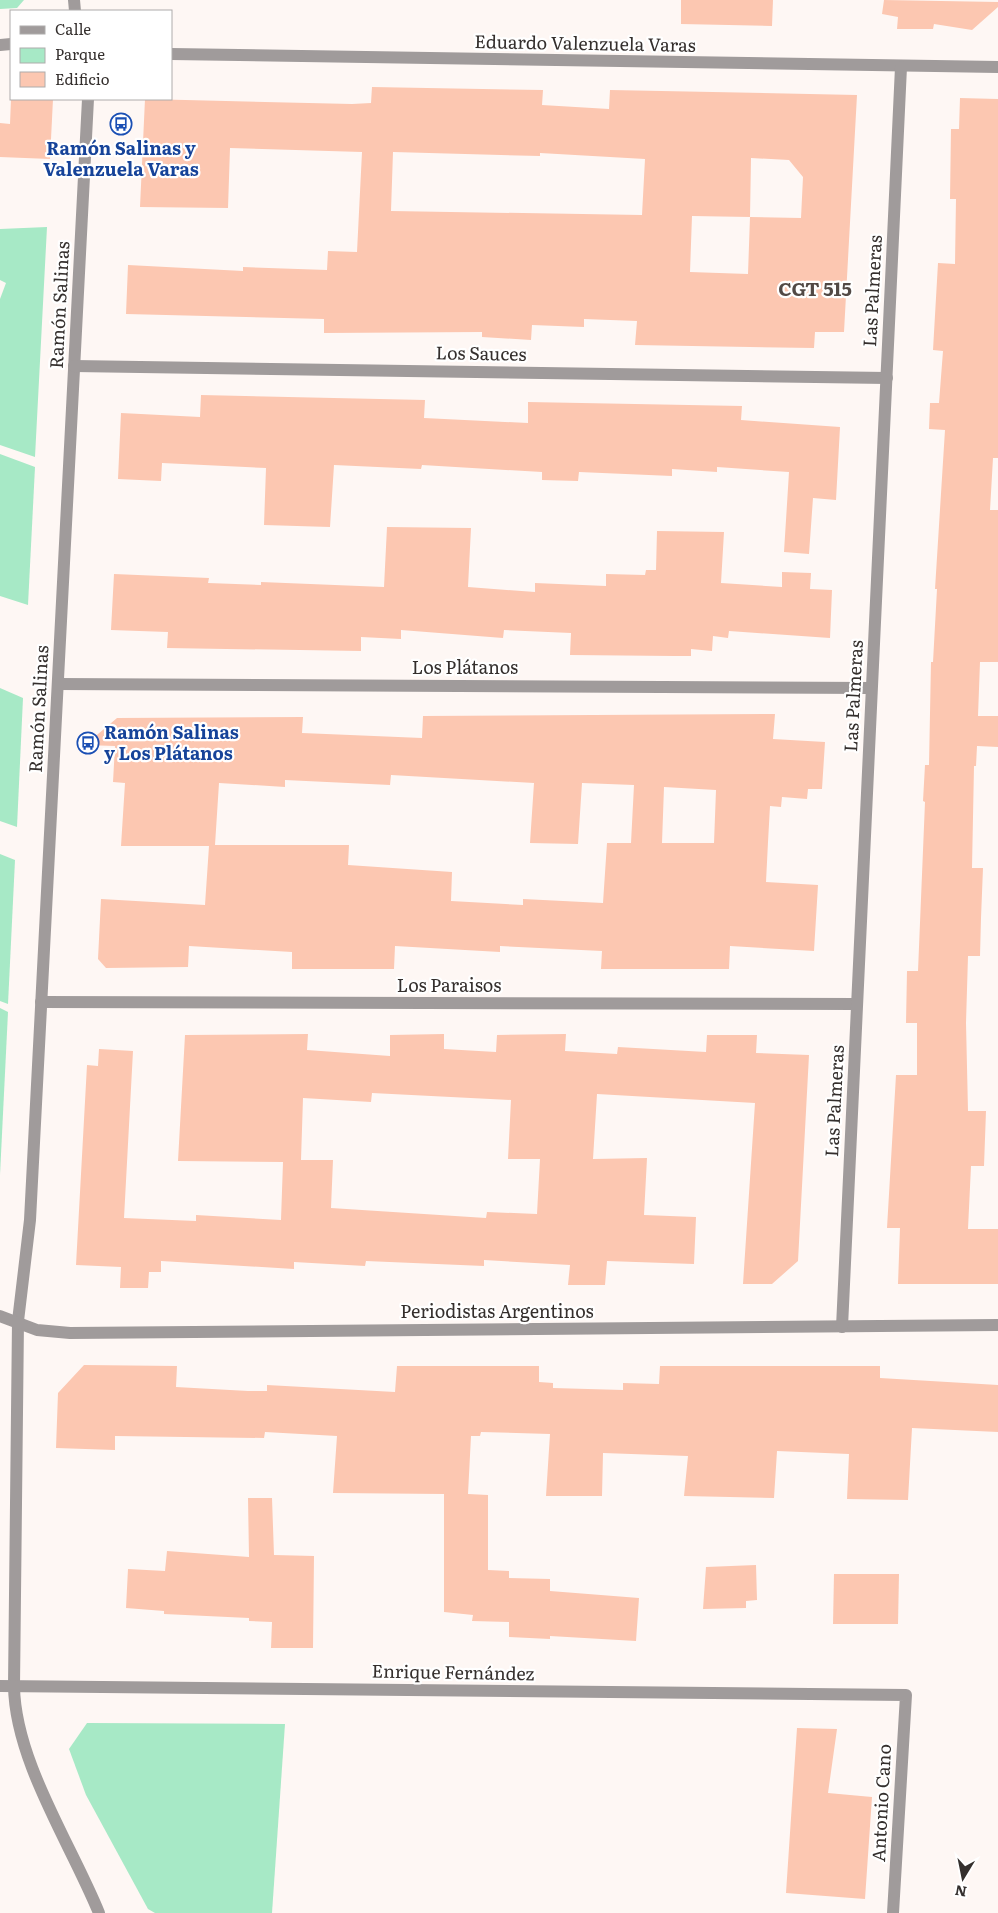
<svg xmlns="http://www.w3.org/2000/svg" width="998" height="1913" font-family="Literata,serif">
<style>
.green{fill:#a7e9c6}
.building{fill:#fcc7b1;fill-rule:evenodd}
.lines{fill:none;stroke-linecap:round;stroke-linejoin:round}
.minor{stroke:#a09b9b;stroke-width:12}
.labels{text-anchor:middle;stroke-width:4.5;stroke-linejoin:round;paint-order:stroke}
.street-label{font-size:18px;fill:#342f2d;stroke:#fff}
.transit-label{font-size:18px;font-weight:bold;fill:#164399;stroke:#fff}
.neighbourhood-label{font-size:19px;font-weight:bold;fill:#524945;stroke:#fff}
</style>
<rect width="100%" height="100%" fill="#fef7f4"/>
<g class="green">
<path d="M 0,0 L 24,0 L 17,8 L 0,9 Z"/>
<path d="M 47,227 L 35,457 L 0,445 L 0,299 L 6,283 L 0,280 L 0,229 Z"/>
<path d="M 0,454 L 35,467 L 28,605 L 0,596 Z"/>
<path d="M 0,688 L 23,698 L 17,827 L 0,821 Z"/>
<path d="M 0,854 L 15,860 L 8,1004 L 0,1001 Z"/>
<path d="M 0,1008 L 8,1012 L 0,1175 Z"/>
<path d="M 87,1723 L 285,1724 L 272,1913 L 155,1913 L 148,1909 L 86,1795 L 69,1749 Z"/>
</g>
<g class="building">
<path d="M 681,0 L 773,0 L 772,26 L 681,24 Z"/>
<path d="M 884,0 L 998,2 L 998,7 L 972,30 L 934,24 L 933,29 L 897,29 L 898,17 L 882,14 Z"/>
<path d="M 372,87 L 543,90 L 542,105 L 609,109 L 610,90 L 857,95 L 844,332 L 815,332 L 814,348 L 635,345 L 637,321 L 584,319 L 584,327 L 532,325 L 531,340 L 482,337 L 482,332 L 324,333 L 324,319 L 126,314 L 128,265 L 243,271 L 243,267 L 327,270 L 328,251 L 357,252 L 362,152 L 230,148 L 228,208 L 140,207 L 145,99 L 352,104 L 371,103 ZM 393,152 L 540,156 L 540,153 L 645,159 L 642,215 L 391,211 ZM 751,158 L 789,160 L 803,177 L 801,218 L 750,217 ZM 692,216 L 750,217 L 748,274 L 690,272 Z"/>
<path d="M 960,98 L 998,99 L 998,458 L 993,458 L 990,510 L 998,510 L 998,662 L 980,662 L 978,716 L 998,716 L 998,747 L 977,746 L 976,766 L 974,766 L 972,868 L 983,868 L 981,918 L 980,956 L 968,956 L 966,1023 L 968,1111 L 986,1111 L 984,1166 L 971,1166 L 968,1229 L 998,1229 L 998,1284 L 898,1284 L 900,1228 L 887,1228 L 896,1075 L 917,1075 L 917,1023 L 906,1023 L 907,971 L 918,971 L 925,802 L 923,801 L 925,765 L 929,765 L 931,662 L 933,662 L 937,589 L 935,589 L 945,430 L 929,429 L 930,403 L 939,403 L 943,351 L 933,350 L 938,263 L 955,264 L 956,199 L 950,199 L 951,129 L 959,129 Z"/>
<path d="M 11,99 L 53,99 L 50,159 L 0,157 L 0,123 L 10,124 Z"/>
<path d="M 201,395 L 425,400 L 424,418 L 528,423 L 528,402 L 742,406 L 741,420 L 840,427 L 836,500 L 813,498 L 809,554 L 784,552 L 789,472 L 717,467 L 717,472 L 672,469 L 672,476 L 579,472 L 578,481 L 542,480 L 542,472 L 422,465 L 421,469 L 334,465 L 330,527 L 264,525 L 266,468 L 162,463 L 161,481 L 118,479 L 121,413 L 200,417 Z"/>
<path d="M 387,527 L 471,528 L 468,587 L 535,592 L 535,583 L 606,586 L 606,574 L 645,575 L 646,570 L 656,570 L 657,531 L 724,532 L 721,583 L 782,587 L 782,572 L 811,573 L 810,589 L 832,590 L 830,638 L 729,631 L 728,638 L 713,636 L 712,651 L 691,649 L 691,656 L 674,656 L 570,655 L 571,633 L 504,630 L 503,638 L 401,630 L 401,639 L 361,637 L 361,651 L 167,648 L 168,632 L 111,630 L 114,574 L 209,578 L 208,583 L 261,585 L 261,582 L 384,587 Z"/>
<path d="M 775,714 L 773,739 L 825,742 L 822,789 L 808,789 L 807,799 L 782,797 L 781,807 L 770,806 L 768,842 L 766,882 L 818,885 L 814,951 L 730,946 L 729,969 L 601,969 L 602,951 L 500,946 L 500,952 L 395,946 L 394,969 L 292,969 L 292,952 L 189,946 L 188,967 L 106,968 L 98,959 L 101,899 L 205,905 L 209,846 L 121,846 L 125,783 L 113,782 L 115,746 L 85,745 L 117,718 L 303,717 L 302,733 L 422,738 L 423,716 ZM 391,775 L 534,783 L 530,843 L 578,844 L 582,783 L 634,785 L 631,843 L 607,843 L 603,903 L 523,899 L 523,905 L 451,901 L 452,872 L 348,865 L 349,845 L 215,845 L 219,783 L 285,787 L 285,780 L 390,785 ZM 664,787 L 716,790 L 714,843 L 662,843 Z"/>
<path d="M 308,1034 L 307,1050 L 390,1056 L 390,1035 L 444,1034 L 444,1049 L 496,1052 L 497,1035 L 566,1034 L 565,1051 L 617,1054 L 618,1047 L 706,1052 L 707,1035 L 757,1035 L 756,1053 L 809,1055 L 798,1261 L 772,1284 L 743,1284 L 755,1103 L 597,1094 L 593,1159 L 647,1158 L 644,1215 L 696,1217 L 694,1264 L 607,1261 L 605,1285 L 568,1285 L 570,1265 L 484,1260 L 484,1266 L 366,1261 L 365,1266 L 294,1262 L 294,1269 L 161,1261 L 161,1272 L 149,1272 L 148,1288 L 120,1288 L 121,1267 L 76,1265 L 87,1065 L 98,1066 L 99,1049 L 133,1051 L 124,1218 L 196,1221 L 196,1215 L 281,1220 L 283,1162 L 178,1161 L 185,1035 ZM 372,1093 L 511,1100 L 508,1159 L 540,1159 L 537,1214 L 487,1212 L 486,1218 L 331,1208 L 333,1160 L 301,1160 L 303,1098 L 371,1102 Z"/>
<path d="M 84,1365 L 177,1366 L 176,1387 L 248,1391 L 267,1391 L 267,1385 L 395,1392 L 397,1366 L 539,1366 L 539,1382 L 553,1383 L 553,1388 L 623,1390 L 623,1383 L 659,1384 L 660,1366 L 880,1366 L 880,1378 L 998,1385 L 998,1432 L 912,1428 L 908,1500 L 847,1499 L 849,1454 L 777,1451 L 774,1498 L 684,1496 L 688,1456 L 603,1453 L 602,1496 L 546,1496 L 550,1434 L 481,1432 L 480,1436 L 471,1436 L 468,1494 L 488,1495 L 488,1570 L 509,1571 L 509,1578 L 550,1579 L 550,1591 L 639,1598 L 636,1641 L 550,1636 L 550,1639 L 509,1637 L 509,1622 L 472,1621 L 473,1615 L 444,1612 L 444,1494 L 333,1493 L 337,1436 L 265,1432 L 264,1438 L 115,1436 L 115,1450 L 56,1448 L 58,1393 Z"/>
<path d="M 248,1498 L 272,1498 L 274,1555 L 314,1556 L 313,1648 L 271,1648 L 272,1622 L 249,1621 L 249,1618 L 164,1614 L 164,1611 L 126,1608 L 128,1569 L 165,1571 L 167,1551 L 249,1557 Z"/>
<path d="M 756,1565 L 757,1600 L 746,1601 L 746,1608 L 703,1609 L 706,1567 Z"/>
<path d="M 834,1574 L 899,1574 L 898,1624 L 833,1624 Z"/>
<path d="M 797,1728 L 837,1729 L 828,1793 L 872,1797 L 865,1899 L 786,1893 Z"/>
</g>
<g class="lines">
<g class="minor">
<path d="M 74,0 L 75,11"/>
<path d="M 0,45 L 11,44"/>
<path d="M 171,54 L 998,67"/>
<path d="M 88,99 L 30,1220 L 18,1321 L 14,1686 C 15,1761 71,1844 99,1913"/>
<path d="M 74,366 L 887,378"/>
<path d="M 58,684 L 871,688"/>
<path d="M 41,1002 L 856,1004"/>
<path d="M 0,1316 L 37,1330 L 70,1333 L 998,1325"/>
<path d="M 842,1327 L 901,67"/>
<path d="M 0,1686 L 906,1695 L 893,1913"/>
</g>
</g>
<defs>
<g id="bus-ring" transform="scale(1.125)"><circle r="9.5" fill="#fff" stroke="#1a4fb4" stroke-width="1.5"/><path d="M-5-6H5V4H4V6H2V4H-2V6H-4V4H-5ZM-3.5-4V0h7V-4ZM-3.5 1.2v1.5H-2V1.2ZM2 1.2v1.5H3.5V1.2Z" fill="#1a4fb4"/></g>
</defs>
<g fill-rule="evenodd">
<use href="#bus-ring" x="121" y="124"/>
<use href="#bus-ring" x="88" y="743"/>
</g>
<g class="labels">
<g class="street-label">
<text transform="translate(585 44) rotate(1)" y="6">Eduardo Valenzuela Varas</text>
<text transform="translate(873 291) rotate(-87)" y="6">Las Palmeras</text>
<text transform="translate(60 305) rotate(-87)" y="6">Ramón Salinas</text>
<text transform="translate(481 354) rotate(1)" y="6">Los Sauces</text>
<text x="465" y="674">Los Plátanos</text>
<text transform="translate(854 696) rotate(-87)" y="6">Las Palmeras</text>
<text transform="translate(39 709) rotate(-87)" y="6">Ramón Salinas</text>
<text x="449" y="992">Los Paraisos</text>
<text transform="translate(835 1101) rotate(-87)" y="6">Las Palmeras</text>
<text x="497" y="1318">Periodistas Argentinos</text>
<text transform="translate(453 1673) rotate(1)" y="6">Enrique Fernández</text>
<text transform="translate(882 1803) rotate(-87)" y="6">Antonio Cano</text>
</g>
<g class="transit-label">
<text x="121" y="155">Ramón Salinas y<tspan x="121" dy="21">Valenzuela Varas</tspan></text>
<text x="104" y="739" text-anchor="start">Ramón Salinas<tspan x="104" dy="21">y Los Plátanos</tspan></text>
</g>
<g class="neighbourhood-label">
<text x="815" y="296">CGT 515</text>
</g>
</g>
<rect x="10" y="10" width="162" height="90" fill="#ffffff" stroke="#aeacab"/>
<rect x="20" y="26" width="25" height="8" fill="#a09b9b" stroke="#aeacab"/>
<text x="55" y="35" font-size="15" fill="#342f2d">Calle</text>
<rect x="20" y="48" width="25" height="15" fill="#a7e9c6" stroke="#aeacab"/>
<text x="55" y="60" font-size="15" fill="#342f2d">Parque</text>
<rect x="20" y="72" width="25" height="15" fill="#fcc7b1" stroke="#aeacab"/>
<text x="55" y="85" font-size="15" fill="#342f2d">Edificio</text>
<g transform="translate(963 1878) rotate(190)" stroke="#ffffff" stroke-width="4" paint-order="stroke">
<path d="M0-4L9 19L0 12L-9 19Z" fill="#342f2d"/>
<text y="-8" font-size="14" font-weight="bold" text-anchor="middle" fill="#342f2d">N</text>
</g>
</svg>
